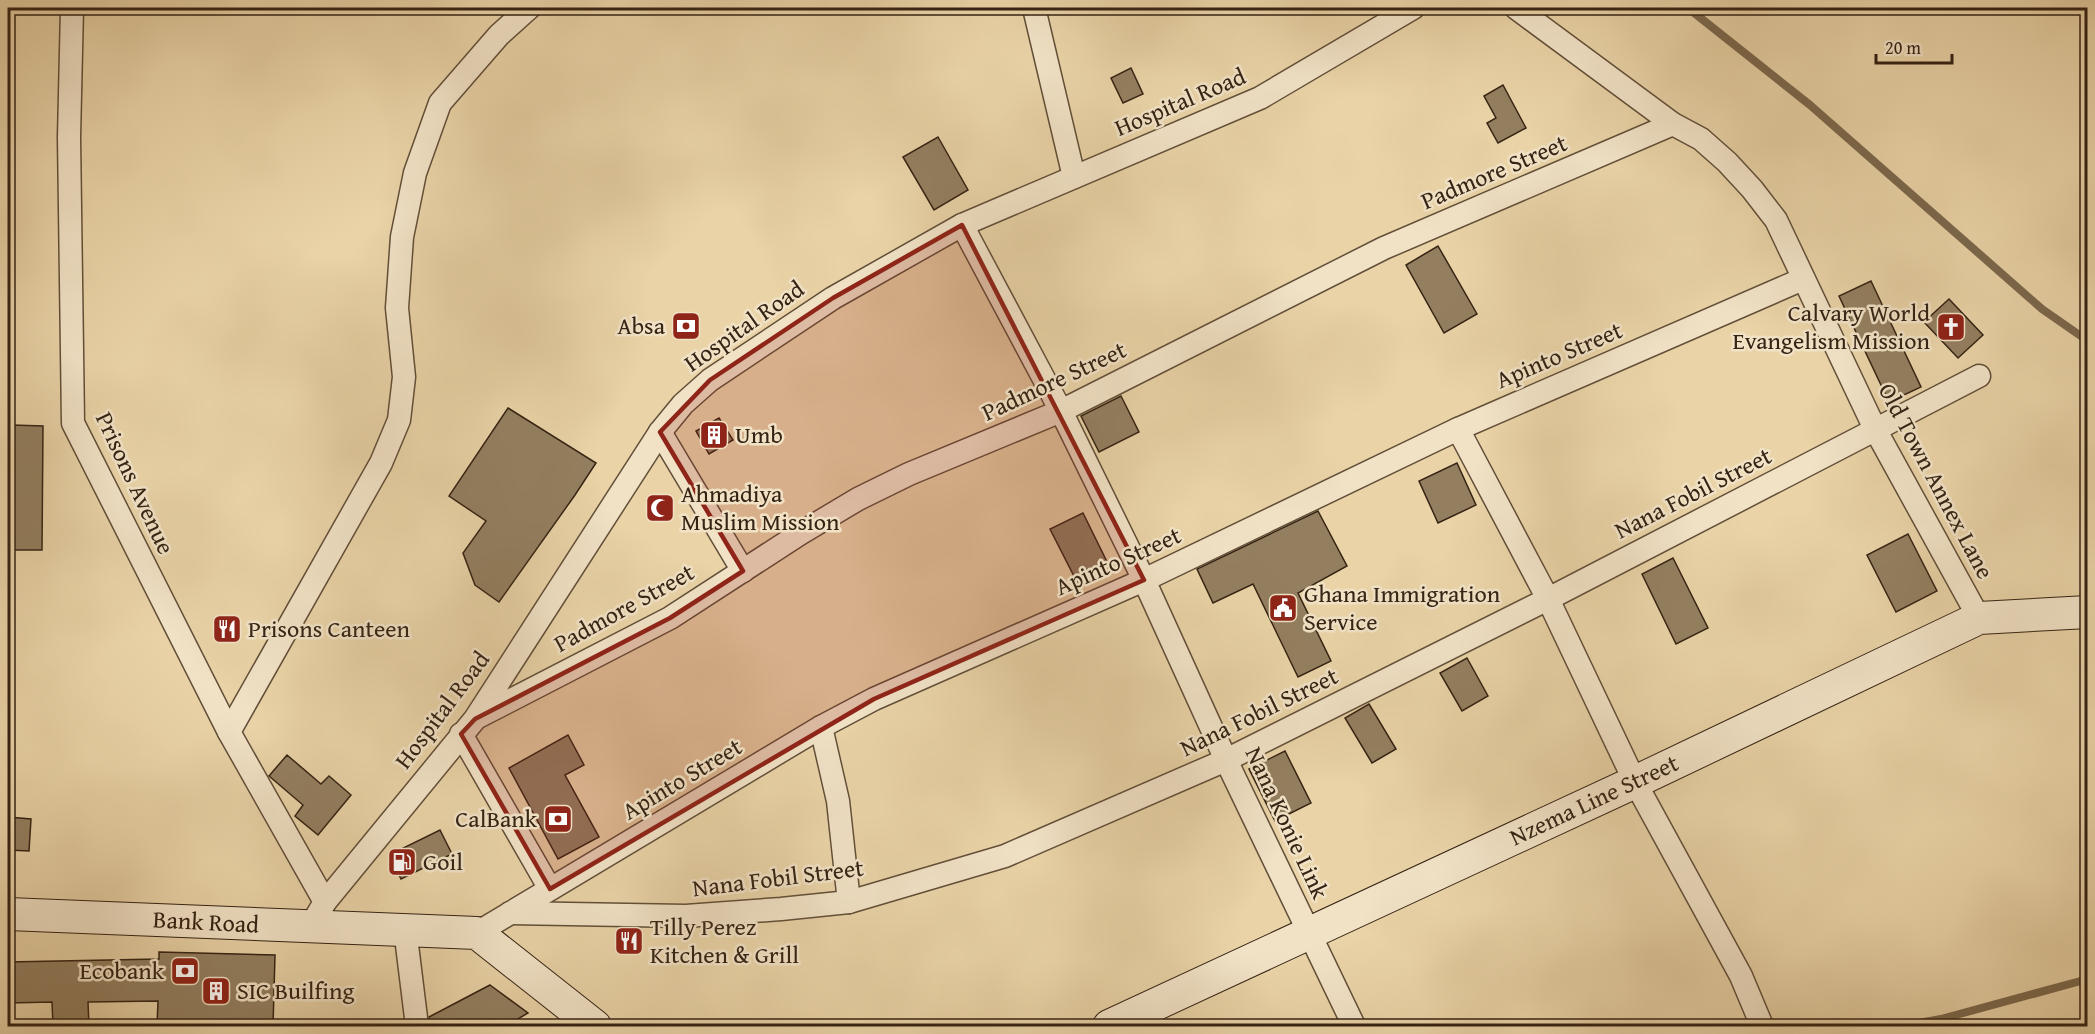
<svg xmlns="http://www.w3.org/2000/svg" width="2095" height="1034" font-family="'Gentium Book Plus',serif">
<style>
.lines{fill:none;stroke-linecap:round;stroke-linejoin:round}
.stream{stroke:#7c694e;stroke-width:8}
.building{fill:#937f60;stroke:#352314;stroke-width:1.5}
.street-casing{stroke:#624f39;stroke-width:25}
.secondary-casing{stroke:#352314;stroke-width:34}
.street{stroke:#f1e2c6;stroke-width:22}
.secondary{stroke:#f1e2c6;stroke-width:32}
.marked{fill:#8f2418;fill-opacity:0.2;stroke:#8f2418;stroke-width:4.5;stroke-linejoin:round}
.labels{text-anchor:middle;stroke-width:5;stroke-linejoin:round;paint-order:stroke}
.street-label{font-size:24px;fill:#352314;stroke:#f1e2c6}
.poi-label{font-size:24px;fill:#352314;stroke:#f1e2c6;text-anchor:start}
</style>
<rect width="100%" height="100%" fill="#e9d3a7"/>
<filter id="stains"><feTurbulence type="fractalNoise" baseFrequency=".00333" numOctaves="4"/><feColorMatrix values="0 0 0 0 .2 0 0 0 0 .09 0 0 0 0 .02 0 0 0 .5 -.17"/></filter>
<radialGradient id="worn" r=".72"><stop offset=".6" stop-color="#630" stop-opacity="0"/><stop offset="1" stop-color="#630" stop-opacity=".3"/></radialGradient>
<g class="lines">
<g class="stream">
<path d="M 1688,8 L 1810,105 L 2042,309 L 2088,341"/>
<path d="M 1901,1026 L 1941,1019 L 2088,979"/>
</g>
</g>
<g class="building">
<path d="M 1131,68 L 1143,94 L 1123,103 L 1111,78 Z"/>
<path d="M 1503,85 L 1526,128 L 1498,143 L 1487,123 L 1496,118 L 1484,96 Z"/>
<path d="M 938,137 L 968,190 L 934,210 L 903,157 Z"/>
<path d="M 1438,246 L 1477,314 L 1444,333 L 1406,265 Z"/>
<path d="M 1871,281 L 1921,387 L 1889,402 L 1839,296 Z"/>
<path d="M 1949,299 L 1983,335 L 1958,358 L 1924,322 Z"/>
<path d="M 1121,396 L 1139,432 L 1099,452 L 1081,416 Z"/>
<path d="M 508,408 L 596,463 L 575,495 L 499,602 L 475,585 L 463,553 L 486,521 L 449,496 Z"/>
<path d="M 719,418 L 733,440 L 709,454 L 696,431 Z"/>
<path d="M 12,425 L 43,426 L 42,550 L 10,550 Z"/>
<path d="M 1457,463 L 1476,505 L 1438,523 L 1419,481 Z"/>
<path d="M 1318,511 L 1347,566 L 1298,593 L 1331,661 L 1298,677 L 1253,584 L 1213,603 L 1197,569 Z"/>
<path d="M 1083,513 L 1112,572 L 1080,588 L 1050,529 Z"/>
<path d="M 1908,534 L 1937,591 L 1896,612 L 1867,555 Z"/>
<path d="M 1673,558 L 1708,628 L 1676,644 L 1642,574 Z"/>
<path d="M 1467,658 L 1488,696 L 1462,711 L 1440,673 Z"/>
<path d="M 1369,704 L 1396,749 L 1372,763 L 1345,718 Z"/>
<path d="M 568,735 L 584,765 L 565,775 L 599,837 L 558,859 L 509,768 Z"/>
<path d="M 1285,751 L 1311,803 L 1275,821 L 1249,769 Z"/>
<path d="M 287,755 L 321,784 L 329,776 L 351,795 L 318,835 L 295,816 L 303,805 L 269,776 Z"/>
<path d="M 8,817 L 31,819 L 29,851 L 8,850 Z"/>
<path d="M 440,830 L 452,854 L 401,879 L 389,855 Z"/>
<path d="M 159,952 L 275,955 L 273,1026 L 157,1026 L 158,1001 L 88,1002 L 89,1026 L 53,1026 L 52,1002 L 8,1003 L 8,962 L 159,959 Z"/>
<path d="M 490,985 L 528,1013 L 506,1026 L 430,1026 L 429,1017 Z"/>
</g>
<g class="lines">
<g class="street-casing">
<g id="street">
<path d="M 72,8 L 69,137 L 73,423 L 229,732 L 325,902"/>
<path d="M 1034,8 L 1074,177"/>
<path d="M 1516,8 L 1673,124 L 1701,139 L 1727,162 L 1752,189 L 1776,220 L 1875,429 L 1979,618"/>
<path d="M 962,225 L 1061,411 L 1144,580 L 1226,760 L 1354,1026"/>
<path d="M 1458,429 L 1548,599 L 1635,782 L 1741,976 L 1762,1026"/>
<path d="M 660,432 L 743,571"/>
<path d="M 478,717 L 670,618 L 801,533 L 858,499 L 909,474 L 1061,411 L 1384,248 L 1673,124"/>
<path d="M 821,727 L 838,801 L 849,902"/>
<path d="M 229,732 L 381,463 L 399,420 L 404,377 L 397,308 L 402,237 L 415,173 L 440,103 L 499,35 L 529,8"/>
<path d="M 461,734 L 550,889"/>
<path d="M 510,913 L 686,916 L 781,909 L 849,902 L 1005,856 L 1226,760 L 1548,599 L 1979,376"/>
<path d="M 310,927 L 325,902 L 475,719 L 660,432 L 683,404 L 710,380 L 833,298 L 962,225 L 1260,98 L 1413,8"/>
<path d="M 405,929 L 417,1026"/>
<path d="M 477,933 L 821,727 L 874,699 L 1144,580 L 1458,429 L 1803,279"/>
</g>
</g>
<g class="secondary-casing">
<g id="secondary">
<path d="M 8,914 L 477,933 L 595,1026"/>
<path d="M 1109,1026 L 1635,782 L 1979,618 L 2088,612"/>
</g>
</g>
<use href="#street" class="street"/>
<use href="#secondary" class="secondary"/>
</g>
<path class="marked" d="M 962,225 L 1144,580 L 874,699 L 550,889 L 461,734 L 475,719 L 670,618 L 743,571 L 660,432 L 710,380 L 833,298 Z"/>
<defs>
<g id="bank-square" transform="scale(1.5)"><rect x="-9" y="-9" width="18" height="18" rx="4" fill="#8f2418" stroke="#f1e2c6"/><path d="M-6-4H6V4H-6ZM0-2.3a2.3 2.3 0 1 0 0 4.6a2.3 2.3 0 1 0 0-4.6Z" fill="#fff"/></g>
<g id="church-square" transform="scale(1.5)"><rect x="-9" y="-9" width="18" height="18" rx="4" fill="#8f2418" stroke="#f1e2c6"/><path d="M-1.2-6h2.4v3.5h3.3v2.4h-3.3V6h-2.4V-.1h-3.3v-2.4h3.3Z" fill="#fff"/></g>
<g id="building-square" transform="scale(1.5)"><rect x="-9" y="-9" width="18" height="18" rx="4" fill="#8f2418" stroke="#f1e2c6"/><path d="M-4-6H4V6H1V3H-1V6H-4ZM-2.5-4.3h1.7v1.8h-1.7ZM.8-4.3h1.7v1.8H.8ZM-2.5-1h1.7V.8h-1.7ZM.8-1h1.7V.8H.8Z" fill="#fff"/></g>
<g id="mosque-square" transform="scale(1.5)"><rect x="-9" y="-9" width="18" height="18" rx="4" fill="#8f2418" stroke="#f1e2c6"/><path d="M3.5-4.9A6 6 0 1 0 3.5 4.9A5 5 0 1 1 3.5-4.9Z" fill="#fff"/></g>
<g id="civic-square" transform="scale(1.5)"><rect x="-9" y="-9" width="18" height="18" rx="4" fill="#8f2418" stroke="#f1e2c6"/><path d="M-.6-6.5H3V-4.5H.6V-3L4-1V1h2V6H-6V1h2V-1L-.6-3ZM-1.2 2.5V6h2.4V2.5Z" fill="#fff"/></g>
<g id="restaurant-square" transform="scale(1.5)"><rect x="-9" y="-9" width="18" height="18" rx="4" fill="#8f2418" stroke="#f1e2c6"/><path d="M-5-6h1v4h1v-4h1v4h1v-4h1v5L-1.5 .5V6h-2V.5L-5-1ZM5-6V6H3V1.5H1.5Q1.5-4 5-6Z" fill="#fff"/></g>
<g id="fuel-square" transform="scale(1.5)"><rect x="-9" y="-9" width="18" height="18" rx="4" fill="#8f2418" stroke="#f1e2c6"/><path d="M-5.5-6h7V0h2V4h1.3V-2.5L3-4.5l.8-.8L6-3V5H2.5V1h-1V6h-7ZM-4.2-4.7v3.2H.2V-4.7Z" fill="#fff"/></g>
</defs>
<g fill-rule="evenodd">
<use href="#bank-square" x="686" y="326"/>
<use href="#church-square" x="1951" y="327"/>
<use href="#building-square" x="714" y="435"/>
<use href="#mosque-square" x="660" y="508"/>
<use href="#civic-square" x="1283" y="608"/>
<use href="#restaurant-square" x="227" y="629"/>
<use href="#bank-square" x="558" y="819"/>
<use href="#fuel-square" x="402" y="862"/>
<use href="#restaurant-square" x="629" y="941"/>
<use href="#bank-square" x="185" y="971"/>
<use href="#building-square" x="216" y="991"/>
</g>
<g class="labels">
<g class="street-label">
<text transform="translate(1180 102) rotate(-23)" y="8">Hospital Road</text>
<text transform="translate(1494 172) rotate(-23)" y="8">Padmore Street</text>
<text transform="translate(744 326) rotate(-35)" y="8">Hospital Road</text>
<text transform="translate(1559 355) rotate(-23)" y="8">Apinto Street</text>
<text transform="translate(1054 381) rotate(-25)" y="8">Padmore Street</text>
<text transform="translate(1936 481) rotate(62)" y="8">Old Town Annex Lane</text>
<text transform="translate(135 483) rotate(65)" y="8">Prisons Avenue</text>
<text transform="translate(1693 493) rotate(-27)" y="8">Nana Fobil Street</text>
<text transform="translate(1118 561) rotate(-24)" y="8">Apinto Street</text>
<text transform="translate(624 608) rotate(-29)" y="8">Padmore Street</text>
<text transform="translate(442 710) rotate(-53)" y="8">Hospital Road</text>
<text transform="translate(1259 712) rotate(-26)" y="8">Nana Fobil Street</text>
<text transform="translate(682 779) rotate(-31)" y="8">Apinto Street</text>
<text transform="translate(1594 800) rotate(-25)" y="8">Nzema Line Street</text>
<text transform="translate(1287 823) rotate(65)" y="8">Nana Konie Link</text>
<text transform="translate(778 878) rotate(-7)" y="8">Nana Fobil Street</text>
<text transform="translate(206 922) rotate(3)" y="8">Bank Road</text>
</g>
<g class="poi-label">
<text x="1930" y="321" text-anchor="end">Calvary World<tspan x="1930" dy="28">Evangelism Mission</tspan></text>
<text x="665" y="334" text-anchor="end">Absa</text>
<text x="735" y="443">Umb</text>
<text x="681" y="502">Ahmadiya<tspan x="681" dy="28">Muslim Mission</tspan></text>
<text x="1304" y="602">Ghana Immigration<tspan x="1304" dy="28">Service</tspan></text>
<text x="248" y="637">Prisons Canteen</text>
<text x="537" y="827" text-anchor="end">CalBank</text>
<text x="423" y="870">Goil</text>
<text x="650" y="935">Tilly Perez<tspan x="650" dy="28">Kitchen &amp; Grill</tspan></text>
<text x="164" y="979" text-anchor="end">Ecobank</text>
<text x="237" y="999">SIC Builfing</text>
</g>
</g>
<rect width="2095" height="1034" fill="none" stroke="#e9d3a7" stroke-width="30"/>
<rect x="9" y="9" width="2077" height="1016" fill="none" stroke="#352314" stroke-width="3"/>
<rect x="15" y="15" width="2065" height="1004" fill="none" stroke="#352314" stroke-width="1.5"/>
<path d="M1876 54v9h76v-9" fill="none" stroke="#352314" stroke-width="3"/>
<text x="1885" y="54" font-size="18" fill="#352314" stroke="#f1e2c6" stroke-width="4.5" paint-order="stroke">20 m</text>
<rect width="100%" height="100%" filter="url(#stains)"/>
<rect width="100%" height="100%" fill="url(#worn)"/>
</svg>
